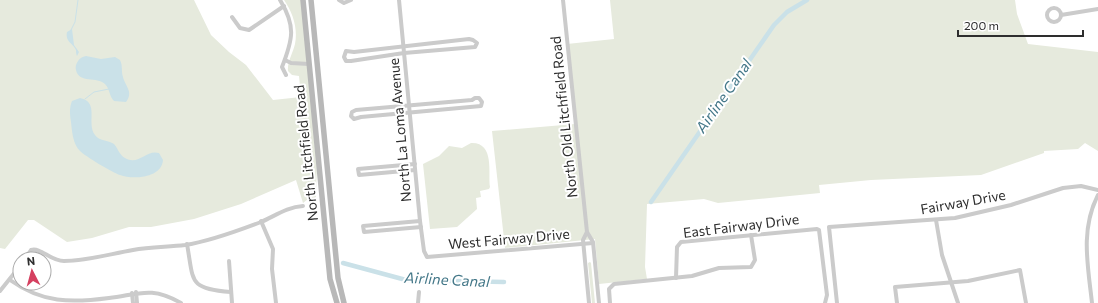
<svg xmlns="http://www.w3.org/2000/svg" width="1098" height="303" font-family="Commissioner,sans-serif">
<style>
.green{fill:#e6eadd}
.water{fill:#cae1e8}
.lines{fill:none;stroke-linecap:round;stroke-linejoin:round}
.stream{stroke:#cae1e8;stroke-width:1}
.canal{stroke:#cae1e8;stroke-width:4.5}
.street{stroke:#cbcbcb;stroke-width:4}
.secondary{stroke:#b8b8b8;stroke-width:5.5}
.labels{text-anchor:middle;stroke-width:4;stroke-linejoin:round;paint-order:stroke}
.street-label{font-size:14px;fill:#2e2e2e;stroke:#fff}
.water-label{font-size:15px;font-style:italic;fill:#437788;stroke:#fff}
</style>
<rect width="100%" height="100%" fill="#fff"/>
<g class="green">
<path d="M 0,0 L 194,0 L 211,35 L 229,52 L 246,65 L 273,100 L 301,97 L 299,76 L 292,75 L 288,71 C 287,62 293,53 295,44 C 298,28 293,13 284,0 L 301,0 L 317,161 L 316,197 L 313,199 L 308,199 L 303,203 L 296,180 L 241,204 L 194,219 L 151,227 L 129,227 L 92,238 L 67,242 L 34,220 L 28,220 L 5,249 L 0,248 Z"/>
<path d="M 610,0 L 1015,0 L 1017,14 L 1028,44 L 1098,52 L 1098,151 L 1085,143 L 1078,149 L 1044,151 L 1044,153 L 981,175 L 871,180 L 819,185 L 820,193 L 718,203 L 704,199 L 647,204 L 645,267 L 647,279 L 599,284 L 595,239 L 505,248 L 492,131 L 575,124 L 567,44 L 614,39 Z"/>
<path d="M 471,143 C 495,142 488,173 490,187 L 489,189 L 480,191 L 481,197 L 476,198 L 477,209 L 457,227 L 430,229 L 423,164 L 439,156 L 449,146 L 462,148 Z"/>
<path d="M 590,262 L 591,263 L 595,303 L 592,303 L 588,263 Z"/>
</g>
<g class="water">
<path d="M 72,29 L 74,45 L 79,52 L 77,56 C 76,54 76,52 76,50 C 73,43 65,42 67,32 Z"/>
<path d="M 86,56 L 101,59 L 115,57 L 120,60 C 123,66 121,71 123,77 C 125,86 134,92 126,102 L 114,101 C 109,96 110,89 105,84 C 97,76 79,84 76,70 C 75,67 76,64 78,61 C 80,58 82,57 86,56 Z"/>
<path d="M 80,98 C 100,102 86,123 95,135 C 99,141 108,140 114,144 C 118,148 119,155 125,158 C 139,166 146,149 159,153 L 163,160 C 162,178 133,180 120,175 C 113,173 85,156 80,151 C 73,144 72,132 71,122 C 70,115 69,108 72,101 Z"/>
</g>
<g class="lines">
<g class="stream">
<path d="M 71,30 L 75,22 L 78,0"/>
<path d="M 85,99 L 94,92 L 109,89"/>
</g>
<g class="canal">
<path d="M 651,202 L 774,25 L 787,12 L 807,0"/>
<path d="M 343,263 L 406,280 L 504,282"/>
</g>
<g class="street">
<path d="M 280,0 C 296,26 293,39 282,67 L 286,75"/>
<path d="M 339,0 L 344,3 L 351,0"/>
<path d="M 399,0 L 420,221 L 424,251 L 427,257 L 593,243"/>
<path d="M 563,0 L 587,232 L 593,242 L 599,303"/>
<circle cx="1054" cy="15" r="7"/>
<path d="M 1061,15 L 1098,9"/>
<path d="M 232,17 L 240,28 L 249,30 L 284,6"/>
<path d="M 469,39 L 473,40 L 477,43 L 475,47 L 404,53 L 351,61 L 346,61 L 344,57 L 346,51 L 354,52 Z"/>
<path d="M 285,60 L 291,63 L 309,64"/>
<path d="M 475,98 L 479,98 L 482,102 L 481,106 L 361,117 L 354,119 L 351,116 L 352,112 L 356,110 L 472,100 Z"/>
<path d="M 415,164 L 358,169 L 359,175 L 415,170"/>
<path d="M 936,220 L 942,255 L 958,303"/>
<path d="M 261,221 L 273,249 L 272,269 L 276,303"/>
<path d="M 420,221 L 363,226 L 364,232 L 421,227"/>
<path d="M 587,232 L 583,240 L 589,303"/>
<path d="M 187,244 C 194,283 188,288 231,292"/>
<path d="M 25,259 L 31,250 C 41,247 50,261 64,261 C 87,261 110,254 133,250 C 150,247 168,247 185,245 C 206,242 240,230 261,222 C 275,216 287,207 303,206"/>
<path d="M 229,261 L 232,303"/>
<path d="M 676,278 L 677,247 L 681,242 L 817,229 L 819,230 L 827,295 L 825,303"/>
<path d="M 10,280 C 42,303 71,303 109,298 C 140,294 151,286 181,303"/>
<path d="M 0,291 L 20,266"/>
<path d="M 136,292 L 137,303"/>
<path d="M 132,293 L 133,303"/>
<path d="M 418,303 L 419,292"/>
<path d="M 610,303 L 609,289 L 614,284 L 692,276 L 719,268 L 751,267 L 755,260 L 751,235"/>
<path d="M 837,303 L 829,227 L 955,218 L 1011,205 L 1063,188 L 1081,186 L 1098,190"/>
<path d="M 897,303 L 895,287 L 968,281 L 1020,270 L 1026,303"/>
<path d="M 1092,303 C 1088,266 1080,230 1098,195"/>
</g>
<g class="secondary">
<path d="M 303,0 L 330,279 L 337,303"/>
<path d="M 311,0 L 338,278 L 344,303"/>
</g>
</g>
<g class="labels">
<g class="street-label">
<text transform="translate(564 117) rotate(-96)" y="5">North Old Litchfield Road</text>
<text transform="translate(400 130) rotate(-95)" y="5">North La Loma Avenue</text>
<text transform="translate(306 153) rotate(-96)" y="5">North Litchfield Road</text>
<text transform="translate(963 202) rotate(-10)" y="5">Fairway Drive</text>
<text transform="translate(741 226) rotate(-7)" y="5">East Fairway Drive</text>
<text transform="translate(509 239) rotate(-5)" y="5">West Fairway Drive</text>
</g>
<g class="water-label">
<text transform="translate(724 96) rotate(-55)" y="5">Airline Canal</text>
<text transform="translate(447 280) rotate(3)" y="5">Airline Canal</text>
</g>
</g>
<g transform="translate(32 271) rotate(354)"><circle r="19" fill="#ffffff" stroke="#ababab"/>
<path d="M0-3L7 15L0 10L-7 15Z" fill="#d54060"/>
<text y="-6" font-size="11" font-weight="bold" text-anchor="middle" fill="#2e2e2e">N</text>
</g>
<path d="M958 30v6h125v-6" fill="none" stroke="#2e2e2e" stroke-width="2"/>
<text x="964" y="30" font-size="12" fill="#2e2e2e" stroke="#ffffff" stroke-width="3" paint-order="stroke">200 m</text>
</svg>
